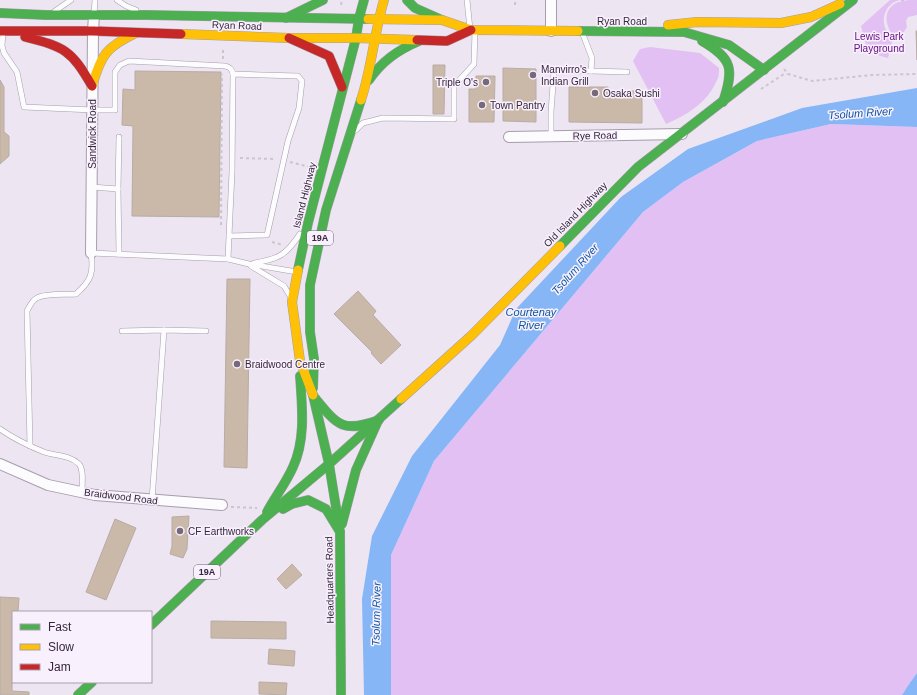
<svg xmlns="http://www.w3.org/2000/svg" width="917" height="695" font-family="Helvetica,sans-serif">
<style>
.green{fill:#e3c0f3}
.water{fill:#87b6f7}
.building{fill:#cab9a8;stroke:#b8aca6}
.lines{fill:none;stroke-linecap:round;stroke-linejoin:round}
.lane-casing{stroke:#a79dac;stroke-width:6}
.street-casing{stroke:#a79dac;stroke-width:12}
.fast-casing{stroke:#a79dac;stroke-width:10}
.slow-casing{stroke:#a79dac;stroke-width:10}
.jam-casing{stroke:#a79dac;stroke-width:10}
.path{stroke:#cbc6cd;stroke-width:2;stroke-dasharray:3 3;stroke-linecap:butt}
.lane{stroke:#fcfbfd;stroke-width:5}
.street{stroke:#fcfbfd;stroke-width:10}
.fast{stroke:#4caf50;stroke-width:9}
.slow{stroke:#ffc107;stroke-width:9}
.jam{stroke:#c62828;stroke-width:9}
.poi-dot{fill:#76697c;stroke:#f8f0fc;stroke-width:1.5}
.labels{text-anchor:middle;stroke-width:3;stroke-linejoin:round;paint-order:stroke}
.shield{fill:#f8f0fc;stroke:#706376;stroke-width:1}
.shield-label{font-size:9px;font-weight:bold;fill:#36263d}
.street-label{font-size:10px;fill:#36263d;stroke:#f8f0fc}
.park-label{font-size:10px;fill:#671284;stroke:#f8f0fc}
.poi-label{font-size:10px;fill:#36263d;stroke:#f8f0fc;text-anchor:start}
.water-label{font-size:11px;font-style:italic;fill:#0d57a4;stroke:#f8f0fc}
</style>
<rect width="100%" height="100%" fill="#ede5f1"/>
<g class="green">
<path d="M 890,0 L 900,0 C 882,4 878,27 893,38 L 888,58 C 865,52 867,48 861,26 Z"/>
<path d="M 908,0 L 917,0 L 917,15 L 908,17 L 906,21 L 907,27 L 902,35 L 894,36 C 887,29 883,15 891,7 C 895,2 903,1 908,0 Z"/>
<path d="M 650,47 L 700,53 L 719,68 C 719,72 719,77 717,80 C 708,102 687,115 666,124 L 633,61 L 640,49 Z"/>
<path d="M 831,124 L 917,127 L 917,673 L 909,684 L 902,695 L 391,695 L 391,555 L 434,461 L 643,212 L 683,182 L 757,141 Z"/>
</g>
<g class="water">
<path d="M 917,88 L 917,127 L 831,124 L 757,141 L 683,182 L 643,212 L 434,461 L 391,555 L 391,695 L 364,695 L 362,599 L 372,536 L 412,456 L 500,345 L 516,309 L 621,197 L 688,149 L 802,108 Z"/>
<path d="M 917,673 L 917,695 L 902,695 L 909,684 Z"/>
</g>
<g class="building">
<path d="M 916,31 L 917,31 L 917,60 Z"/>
<path d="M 433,65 L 445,65 L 444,114 L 433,114 Z"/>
<path d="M 503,68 L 536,69 L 536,122 L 503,121 Z"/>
<path d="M 135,71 L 221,72 L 219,217 L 132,216 L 133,126 L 122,125 L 123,89 L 135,90 Z"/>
<path d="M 476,76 L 495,76 L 494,122 L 469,122 L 469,89 L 476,89 Z"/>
<path d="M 0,80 L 4,87 L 4,132 L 9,136 L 9,156 L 0,164 Z"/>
<path d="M 569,87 L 608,87 L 607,91 L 642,91 L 642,123 L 569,122 Z"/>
<path d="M 227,279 L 250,279 L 247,468 L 224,467 Z"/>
<path d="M 358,291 L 376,311 L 373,315 L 401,345 L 381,364 L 371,353 L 372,352 L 334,314 Z"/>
<path d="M 189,516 L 187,549 L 183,558 L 170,554 L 172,546 L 172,517 Z"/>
<path d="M 115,519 L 136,528 L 106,600 L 86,592 Z"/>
<path d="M 292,564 L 302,575 L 286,589 L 277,579 Z"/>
<path d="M 0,597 L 19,598 L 18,612 L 13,612 L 12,691 L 29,692 L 29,695 L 0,695 Z"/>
<path d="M 211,621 L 286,622 L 286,639 L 211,638 Z"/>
<path d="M 269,649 L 295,651 L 294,666 L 268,664 Z"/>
<path d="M 259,682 L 287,683 L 286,695 L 259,694 Z"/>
</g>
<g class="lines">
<g class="lane-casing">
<g id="lane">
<path d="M 117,0 L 126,6 L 136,10"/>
<path d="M 467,0 L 470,29"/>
<path d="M 55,11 L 71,0"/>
<path d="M 94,15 L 95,0"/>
<path d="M 3,32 L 2,46 L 4,53 L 17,72 L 24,107 L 93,110 L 115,110 L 115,72 L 120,65 L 129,61 L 225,66 C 230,67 232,69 233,74"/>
<path d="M 591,71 L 627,72"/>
<path d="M 356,130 L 363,123 L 383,118 L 454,119 L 454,86 L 474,64 L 475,30"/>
<path d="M 551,136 L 551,112 L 554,71 L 591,71 L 592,58 L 582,32"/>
<path d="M 119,137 L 118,189 L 119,254"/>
<path d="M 92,187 L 118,189"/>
<path d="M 228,259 L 229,236 L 267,235 L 288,141 L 299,108 L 302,81 L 298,76 L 233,74 L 232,172 L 229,236"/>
<path d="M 254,263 C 279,259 286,255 300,234"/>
<path d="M 251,266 L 284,286 L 290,296"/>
<path d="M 122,331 L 164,330 L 206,331"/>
<path d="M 0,429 C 13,438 29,446 44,452 C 56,456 70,455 79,464 C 84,470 82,484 82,492"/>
<path d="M 30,446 L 27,311 C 30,306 32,300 37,298 C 46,293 66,295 76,294 C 91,281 94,273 91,253 L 228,259 L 249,264 L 297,272"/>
<path d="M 152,500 L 164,330"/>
</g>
</g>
<g class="street-casing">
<g id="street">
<path d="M 551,31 L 551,0"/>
<path d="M 509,137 L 682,134"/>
<path d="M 91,253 L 93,31 L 94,15"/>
<path d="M 0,464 L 48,485 L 95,495 L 222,505"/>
</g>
</g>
<g class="fast-casing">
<g id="fast">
<path d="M 407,0 L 415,8 L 442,20"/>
<path d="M 0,13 L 46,15 L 146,15 L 368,19"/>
<path d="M 286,18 L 323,0"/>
<path d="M 578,31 L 684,32 L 729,45 L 764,70"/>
<path d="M 702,41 C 733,59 734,69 723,102"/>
<path d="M 369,80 C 382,61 398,50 419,41"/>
<path d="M 560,246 L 638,167 L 853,0"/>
<path d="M 298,270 L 308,223 L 356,38 L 359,18 L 364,0"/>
<path d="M 313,388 L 314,359 L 310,332 L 310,285 L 326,210 L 361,100"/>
<path d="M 315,398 C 338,426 343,433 379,420"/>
<path d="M 283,509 L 292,504 L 308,500 L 326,509 L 340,532"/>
<path d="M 267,512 C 275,497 286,483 293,467 C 306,439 302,406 300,376"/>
<path d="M 342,524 L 356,470 L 377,423"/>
<path d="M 151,625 L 262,520 L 329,464 L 313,395"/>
<path d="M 78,695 L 92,682"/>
<path d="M 341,695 L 340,532 L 329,464 L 401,399"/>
</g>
</g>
<g class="slow-casing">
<g id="slow">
<path d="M 368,19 L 442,20 L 471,30 L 578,31"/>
<path d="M 668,25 L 697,22 L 781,23 L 811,17 L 840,4"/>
<path d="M 181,34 L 289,38 L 356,38 L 417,40"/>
<path d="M 92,86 C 101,55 106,47 136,33"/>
<path d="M 361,100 C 372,67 374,33 384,0"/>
<path d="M 298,270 L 292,302 L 300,361 L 313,395"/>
<path d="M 401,399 L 472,335 L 560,246"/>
</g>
</g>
<g class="jam-casing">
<g id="jam">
<path d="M 0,31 L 93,31 L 181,34"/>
<path d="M 25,37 C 65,47 71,50 92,86"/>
<path d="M 289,38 L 329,56 L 342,87"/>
<path d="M 417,40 L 447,41 L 471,30"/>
</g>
</g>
<g class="path">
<path d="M 901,0 L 904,0"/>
<path d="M 341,5 L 342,0"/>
<path d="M 515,5 L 515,0"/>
<path d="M 223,59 L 223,48"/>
<path d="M 784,69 L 788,74 L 812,81 L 872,75 L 917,74"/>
<path d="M 761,89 L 784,74 L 787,74"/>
<path d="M 240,158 L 276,159"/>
<path d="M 290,162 L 310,167"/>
<path d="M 221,225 L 222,74"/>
<path d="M 272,242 L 283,245"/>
<path d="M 231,507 L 257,508"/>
</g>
<use href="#lane" class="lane"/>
<use href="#street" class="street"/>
<use href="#fast" class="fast"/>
<use href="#slow" class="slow"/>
<use href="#jam" class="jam"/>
</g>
<g class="poi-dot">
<circle cx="533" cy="75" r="4"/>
<circle cx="486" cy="82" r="4"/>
<circle cx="595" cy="93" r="4"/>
<circle cx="482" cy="105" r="4"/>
<circle cx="237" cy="364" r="4"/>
<circle cx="180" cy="531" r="4"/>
</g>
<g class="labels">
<g class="shield">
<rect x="307" y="231" width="26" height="14" rx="3"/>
<rect x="194" y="565" width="26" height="14" rx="3"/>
</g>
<g class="shield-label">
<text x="320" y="241">19A</text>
<text x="207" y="575">19A</text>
</g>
<g class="street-label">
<text x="622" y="25">Ryan Road</text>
<text transform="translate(237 25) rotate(2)" y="4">Ryan Road</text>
<text transform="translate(92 134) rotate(-90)" y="4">Sandwick Road</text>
<text transform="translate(595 135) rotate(-1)" y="4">Rye Road</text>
<text transform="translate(304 195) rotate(-76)" y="4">Island Highway</text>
<text transform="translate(575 214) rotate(-46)" y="4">Old Island Highway</text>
<text transform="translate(121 496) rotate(7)" y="4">Braidwood Road</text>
<text transform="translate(329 580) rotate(-91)" y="4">Headquarters Road</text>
</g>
<g class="park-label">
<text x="879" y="40">Lewis Park<tspan x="879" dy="12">Playground</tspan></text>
</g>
<g class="poi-label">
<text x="541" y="73">Manvirro's<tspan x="541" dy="12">Indian Grill</tspan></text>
<text x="478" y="86" text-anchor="end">Triple O's</text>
<text x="603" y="97">Osaka Sushi</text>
<text x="490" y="109">Town Pantry</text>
<text x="245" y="368">Braidwood Centre</text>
<text x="188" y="535">CF Earthworks</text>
</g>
<g class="water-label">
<text transform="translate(860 113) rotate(-4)" y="4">Tsolum River</text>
<text transform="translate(575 269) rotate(-48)" y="4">Tsolum River</text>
<text x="531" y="316">Courtenay<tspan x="531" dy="13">River</tspan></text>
<text transform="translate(376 614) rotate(-89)" y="4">Tsolum River</text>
</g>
</g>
<rect x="12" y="611" width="140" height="72" fill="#f8f0fc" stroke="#aa9fb0"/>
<rect x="20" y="624" width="20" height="6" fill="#4caf50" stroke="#aa9fb0"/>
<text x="48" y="631" font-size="12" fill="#36263d">Fast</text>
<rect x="20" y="644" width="20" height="6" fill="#ffc107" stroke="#aa9fb0"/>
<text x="48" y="651" font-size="12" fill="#36263d">Slow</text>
<rect x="20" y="664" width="20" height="6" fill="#c62828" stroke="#aa9fb0"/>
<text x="48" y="671" font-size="12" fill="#36263d">Jam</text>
</svg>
